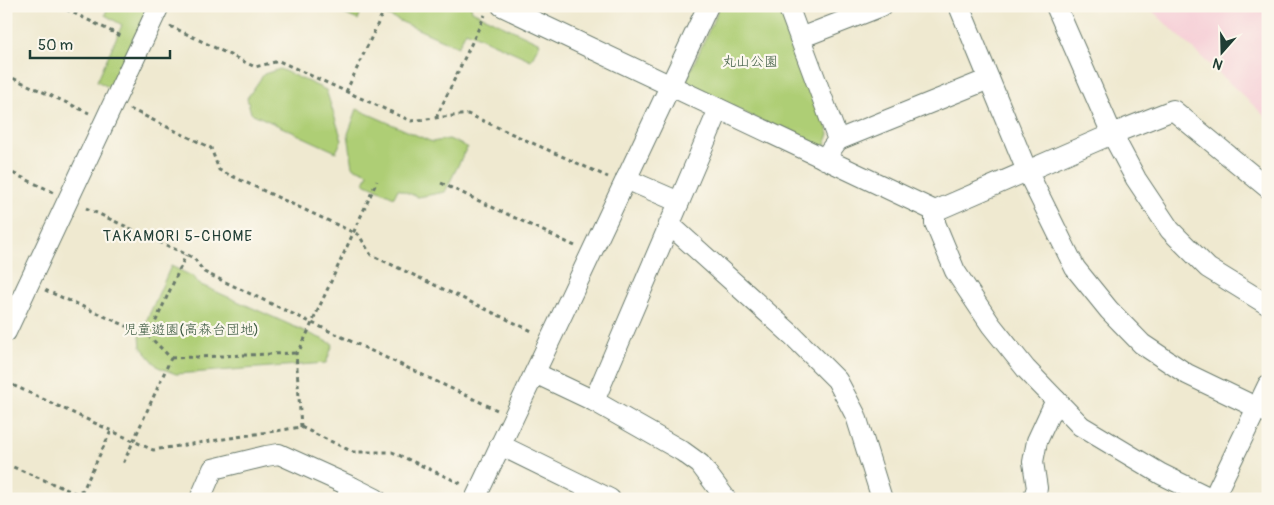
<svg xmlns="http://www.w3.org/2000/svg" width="1274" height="505" font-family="Pangolin,'Klee One',sans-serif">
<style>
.built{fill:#f6cfd7}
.park{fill:#aece75;stroke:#668654}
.building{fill:url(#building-cross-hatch)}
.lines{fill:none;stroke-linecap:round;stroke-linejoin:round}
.minor-casing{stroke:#68796b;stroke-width:22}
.path{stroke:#68796b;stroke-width:3;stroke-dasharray:4 4;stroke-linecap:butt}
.minor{stroke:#fff;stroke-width:20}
.labels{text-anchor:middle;stroke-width:4.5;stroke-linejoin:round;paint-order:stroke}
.park-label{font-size:14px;fill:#3c5a41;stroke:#fbf7ec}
.neighbourhood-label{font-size:15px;letter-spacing:1px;fill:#1f3d34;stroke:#fbf7ec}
</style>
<defs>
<pattern id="building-cross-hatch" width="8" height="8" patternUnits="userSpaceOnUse" patternTransform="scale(1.25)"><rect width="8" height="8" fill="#d2a6cf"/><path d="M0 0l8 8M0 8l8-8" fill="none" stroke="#aa88a9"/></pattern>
</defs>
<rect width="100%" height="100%" fill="#fbf7ec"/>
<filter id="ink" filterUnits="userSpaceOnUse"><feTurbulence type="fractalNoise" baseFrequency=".02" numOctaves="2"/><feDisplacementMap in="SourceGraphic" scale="10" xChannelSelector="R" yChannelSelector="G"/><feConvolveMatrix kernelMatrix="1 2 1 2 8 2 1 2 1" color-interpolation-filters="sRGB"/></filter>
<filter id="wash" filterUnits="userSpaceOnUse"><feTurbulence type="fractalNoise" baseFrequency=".0096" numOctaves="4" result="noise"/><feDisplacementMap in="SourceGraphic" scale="20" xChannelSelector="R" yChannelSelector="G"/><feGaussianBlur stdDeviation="1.12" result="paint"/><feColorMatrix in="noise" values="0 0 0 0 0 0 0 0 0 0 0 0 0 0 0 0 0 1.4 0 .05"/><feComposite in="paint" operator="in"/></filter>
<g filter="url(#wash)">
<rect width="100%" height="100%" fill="#efe9d0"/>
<path class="built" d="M 1147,6 L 1268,6 L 1268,119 Z"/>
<g class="park">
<path d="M 108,6 L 149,6 L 110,88 L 97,81 L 122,25 L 105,15 Z"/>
<path d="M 326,6 L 351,6 L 361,11 L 358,20 Z"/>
<path d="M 387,6 L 471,6 L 472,11 L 540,43 L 531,60 L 466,31 L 458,47 L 384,14 Z"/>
<path d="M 720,6 L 783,6 L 829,134 L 825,145 L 816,148 L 685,83 Z"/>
<path d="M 280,69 L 326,90 L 342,140 L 336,152 L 251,113 L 247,98 L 264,74 Z"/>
<path d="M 357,109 L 432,142 L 449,139 L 467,147 L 445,192 L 418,197 L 398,189 L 394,197 L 364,183 L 368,173 L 353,167 L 348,134 Z"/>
<path d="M 171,266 L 194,277 L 199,284 L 333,344 L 326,363 L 176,374 L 158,367 L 141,347 L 140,335 Z"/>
</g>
<g id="blocks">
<path class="building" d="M 358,6 L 380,6 L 377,14 Z"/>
</g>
</g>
<g filter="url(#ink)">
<use href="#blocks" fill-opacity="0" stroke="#68796b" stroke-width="1"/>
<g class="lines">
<g class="minor-casing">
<g id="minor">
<path d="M 502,6 L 935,211 L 1112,134 L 1173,110 L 1268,188"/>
<path d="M 788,6 L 838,140 L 824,159"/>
<path d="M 959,6 L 1027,171 L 1075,268 L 1109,310 L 1142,344 L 1187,374 L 1268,413"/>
<path d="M 1056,6 L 1112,134 L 1136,179 L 1170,230 L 1208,268 L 1268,305"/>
<path d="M 800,38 L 882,6"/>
<path d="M 838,140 L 989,79"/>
<path d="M 626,179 L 679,202"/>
<path d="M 935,211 L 935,223 L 955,271 L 991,325 L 1026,369 L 1081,426 L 1161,474 L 1212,499"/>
<path d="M 669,224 L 792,335 L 837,380 L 856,416 L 882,499"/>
<path d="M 6,332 L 159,6"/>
<path d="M 535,373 L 594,401 L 682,451 L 700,464 L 726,499"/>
<path d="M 594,401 L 719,109"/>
<path d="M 500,445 L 610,499"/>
<path d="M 200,499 L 213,469 L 266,456 L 279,454 L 352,487"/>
<path d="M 346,499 L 352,487 L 376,499"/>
<path d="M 475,499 L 708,6"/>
<path d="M 1033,499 L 1037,488 L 1033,462 L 1037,441 L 1056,400"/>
<path d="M 1213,499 L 1268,385"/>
</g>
</g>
<g class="path">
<path d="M 59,6 L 123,37"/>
<path d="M 170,26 L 255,67 L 279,61 L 411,121 L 468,114 L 608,177"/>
<path d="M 6,75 L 89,113"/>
<path d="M 346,92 L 386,6"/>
<path d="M 130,109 L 211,148 L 219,170 L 359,235 L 371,255 L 534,332"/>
<path d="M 436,118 L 485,15"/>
<path d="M 6,170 L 53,192"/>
<path d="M 441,183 L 575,246"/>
<path d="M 86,208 L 194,258 L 204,272 L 497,410"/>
<path d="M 45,290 L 149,336 L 171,358 L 123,464"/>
<path d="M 149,336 L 186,255"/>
<path d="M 171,358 L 296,353"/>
<path d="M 6,382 L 153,450 L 301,427 L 353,452 L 392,452 L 462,484"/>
<path d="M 301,427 L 296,353 L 300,349 L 312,323 L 377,181"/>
<path d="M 6,464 L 75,493 L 83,490 L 111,431"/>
</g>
<use href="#minor" class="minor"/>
</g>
</g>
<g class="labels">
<g class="park-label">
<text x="750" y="66">丸山公園</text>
<text x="191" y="334">児童遊園(高森台団地)</text>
</g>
<g class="neighbourhood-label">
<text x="178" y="241">TAKAMORI 5-CHOME</text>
</g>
</g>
<rect width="1274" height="505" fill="none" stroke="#fbf7ec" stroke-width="25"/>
<g transform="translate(1222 52) rotate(200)" stroke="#fbf7ec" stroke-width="4" paint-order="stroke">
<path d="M0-4L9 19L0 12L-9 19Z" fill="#1f3d34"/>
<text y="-8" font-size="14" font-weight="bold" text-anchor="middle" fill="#1f3d34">N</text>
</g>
<path d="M30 50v8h140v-8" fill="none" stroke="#1f3d34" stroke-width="2.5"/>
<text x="38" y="50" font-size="15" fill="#1f3d34" stroke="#fbf7ec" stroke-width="4" paint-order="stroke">50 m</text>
</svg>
